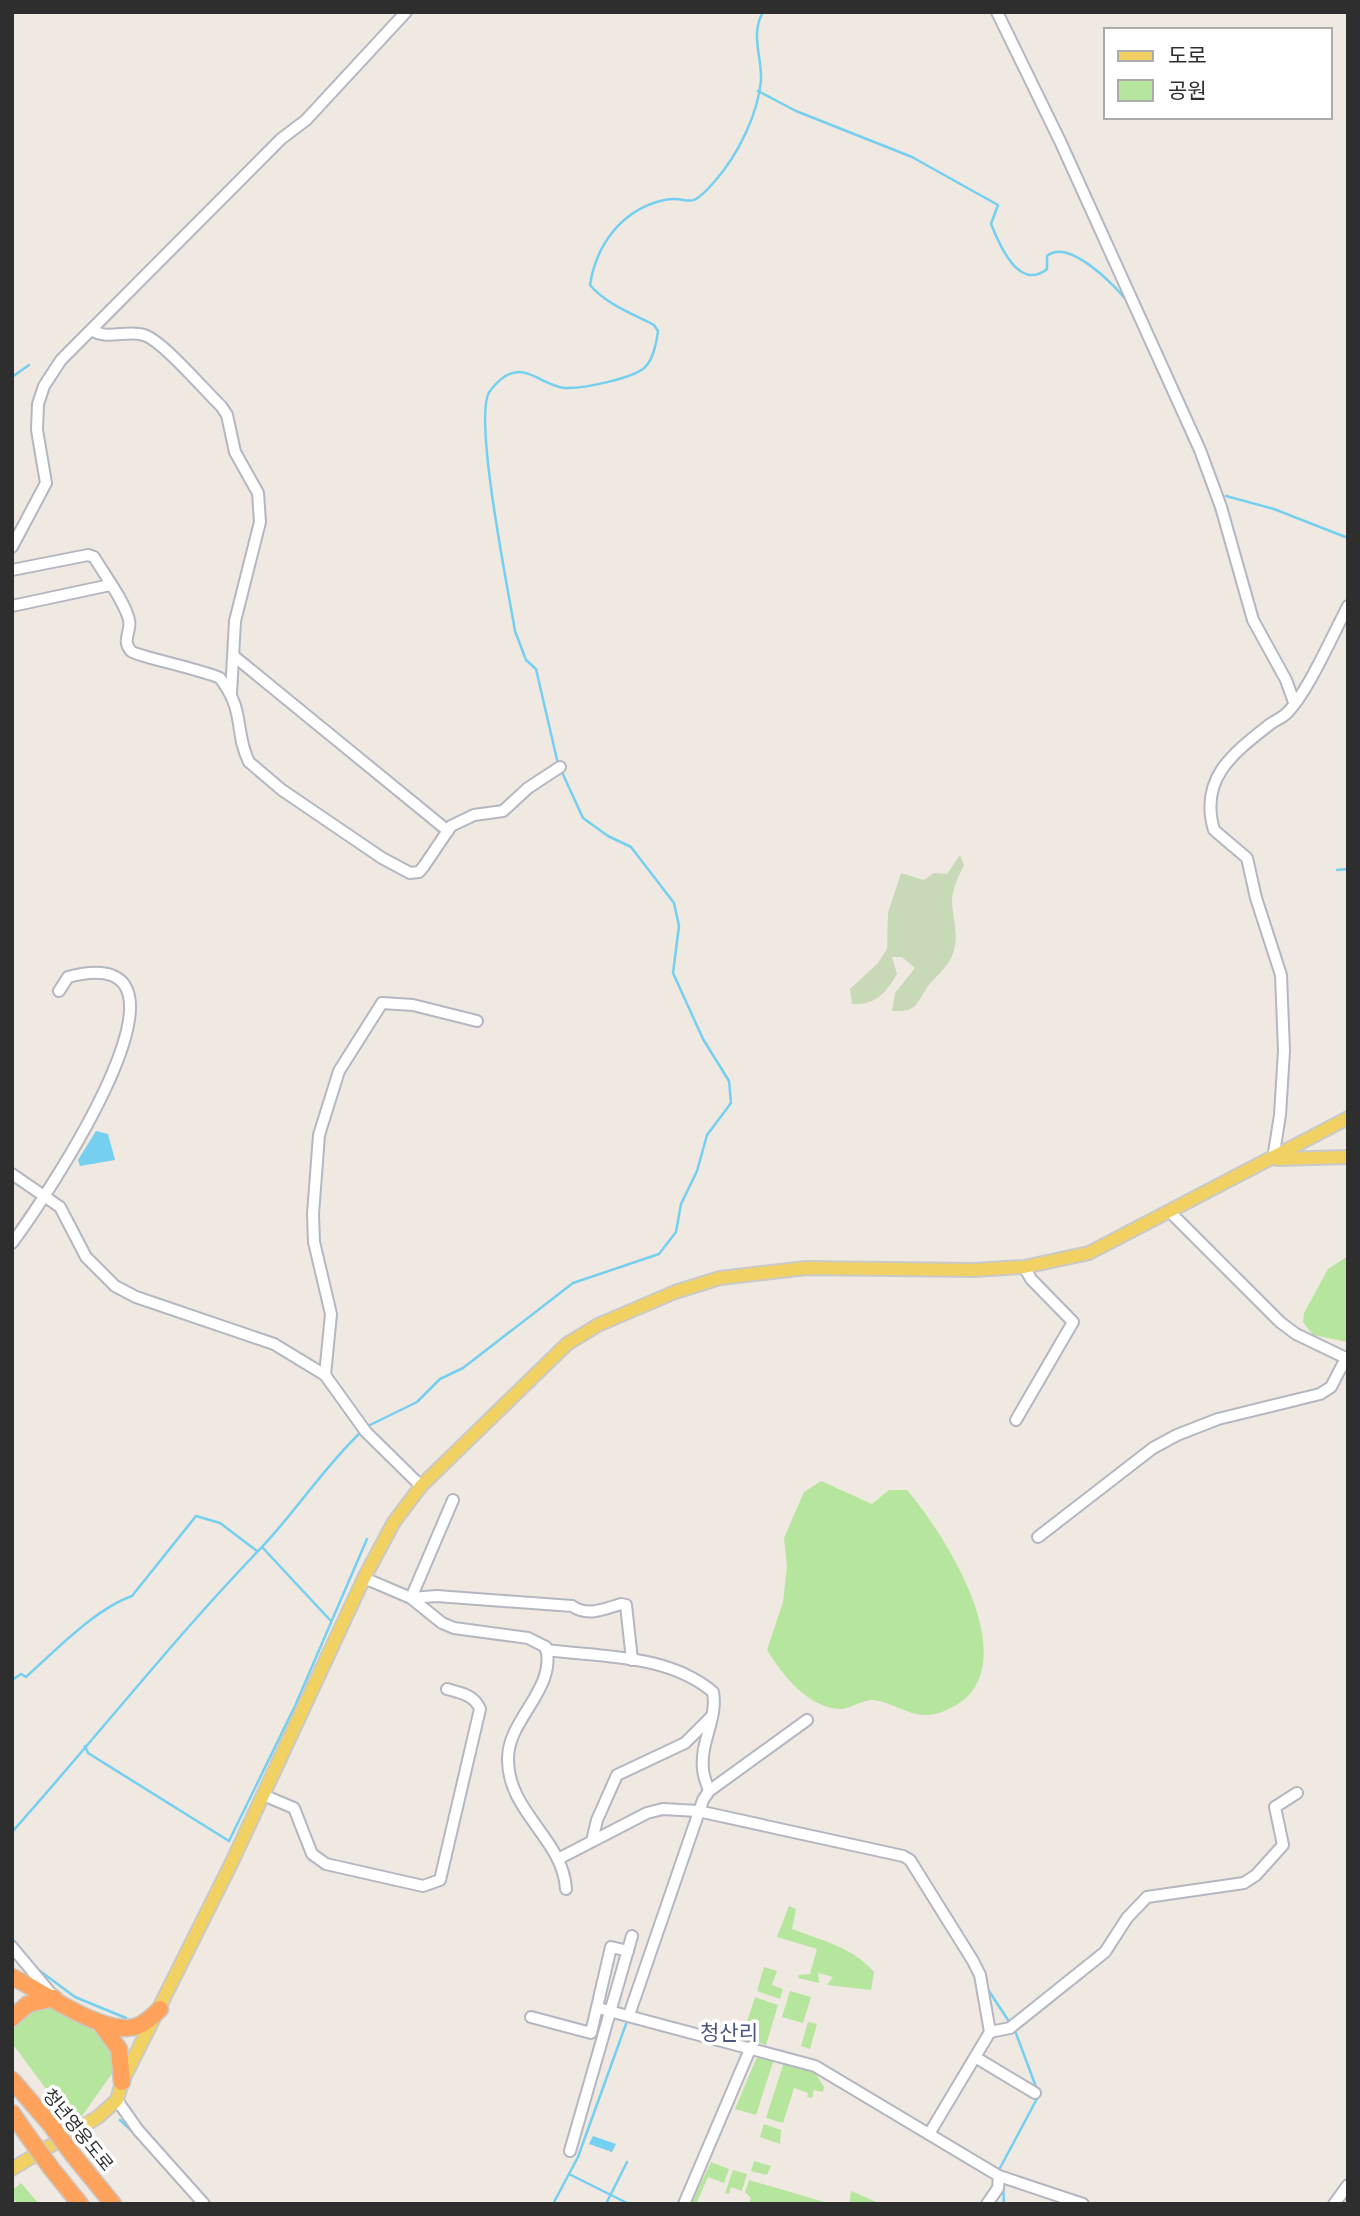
<svg xmlns="http://www.w3.org/2000/svg" width="1360" height="2216" font-family="'Public Sans','Noto Sans KR',sans-serif">
<style>
.green{fill:#b6e59e}
.cemetery{fill:#c8d9b8}
.water{fill:#75cff0}
.lines{fill:none;stroke-linecap:round;stroke-linejoin:round}
.stream{stroke:#75cff0;stroke-width:2.5}
.minor-casing{stroke:#b4b7c1;stroke-width:14}
.major-casing{stroke:#c9c9c9;stroke-width:16}
.highway-casing{stroke:#c9c9c9;stroke-width:19}
.minor{stroke:#fff;stroke-width:10}
.major{stroke:#f2d163;stroke-width:12}
.highway{stroke:#ffa35c;stroke-width:16}
.highway-bridge-casing{stroke:#c9c9c9;stroke-width:19;stroke-linecap:butt}
.highway-bridge{stroke:#ffa35c;stroke-width:16}
.labels{text-anchor:middle;stroke-width:7;stroke-linejoin:round;paint-order:stroke}
.street-label{font-size:18px;fill:#2e2e2e;stroke:#fff}
.quarter-label{font-size:21px;fill:#4d5680;stroke:#fff}
</style>
<rect width="100%" height="100%" fill="#efe9e1"/>
<g class="green">
<path d="M 1348,1256 L 1348,1342 L 1313,1335 L 1303,1322 L 1304,1313 L 1328,1269 Z"/>
<path d="M 821,1481 L 872,1504 L 889,1490 L 907,1490 C 942,1531 1016,1645 968,1696 C 959,1705 939,1716 925,1715 C 908,1715 891,1702 874,1700 C 861,1699 850,1710 838,1709 C 806,1706 782,1674 767,1650 L 783,1602 L 787,1566 L 784,1538 L 804,1492 Z"/>
<path d="M 789,1906 L 796,1909 L 792,1929 C 821,1940 854,1948 874,1972 L 871,1990 L 827,1985 L 833,1977 L 818,1973 L 819,1983 L 798,1978 L 799,1975 L 810,1974 L 817,1949 L 777,1937 Z"/>
<path d="M 764,1967 L 777,1971 L 772,1985 L 783,1989 L 780,1999 L 757,1991 Z"/>
<path d="M 790,1991 L 811,1997 L 803,2023 L 782,2017 Z"/>
<path d="M 755,1997 L 778,2005 L 766,2045 L 742,2037 Z"/>
<path d="M 45,2004 C 77,2020 109,2030 116,2068 L 74,2127 L 12,2043 C 12,2018 25,2014 45,2004 Z"/>
<path d="M 808,2022 L 817,2024 L 810,2049 L 801,2046 Z"/>
<path d="M 760,2056 L 774,2059 L 756,2115 L 735,2109 L 756,2059 Z"/>
<path d="M 784,2062 L 814,2071 L 824,2087 L 823,2092 L 814,2090 L 812,2098 L 807,2097 L 808,2093 L 794,2088 L 783,2123 L 766,2118 Z"/>
<path d="M 764,2124 L 781,2130 L 780,2144 L 760,2137 Z"/>
<path d="M 754,2161 L 771,2166 L 767,2175 L 751,2171 Z"/>
<path d="M 711,2162 L 729,2169 L 724,2183 L 708,2177 L 696,2204 L 691,2204 Z"/>
<path d="M 733,2170 L 747,2174 L 742,2191 L 731,2187 L 729,2194 L 725,2193 Z"/>
<path d="M 749,2180 L 831,2204 L 749,2204 L 751,2198 L 745,2192 Z"/>
<path d="M 21,2183 L 39,2204 L 18,2204 L 12,2197 L 12,2186 L 15,2188 Z"/>
<path d="M 851,2191 L 881,2204 L 849,2204 Z"/>
</g>
<path class="cemetery" d="M 960,855 L 964,865 C 958,877 952,889 952,902 C 953,921 960,937 952,956 C 947,968 936,976 928,986 C 915,1005 918,1012 892,1011 L 895,993 L 915,968 L 902,957 L 892,957 L 897,974 C 885,994 876,1005 852,1004 L 850,989 L 878,963 L 887,949 L 888,913 L 901,873 L 924,880 L 934,873 L 947,874 Z"/>
<g class="water">
<path d="M 96,1131 L 108,1134 L 115,1160 L 80,1166 L 78,1160 Z"/>
<path d="M 593,2136 L 616,2144 L 612,2152 L 589,2144 Z"/>
</g>
<g class="lines">
<g class="stream">
<path d="M 758,91 L 796,111 L 912,157 L 998,205 L 991,224 C 999,244 1019,292 1047,269 L 1047,256 C 1068,238 1114,284 1127,301"/>
<path d="M 12,377 L 29,365"/>
<path d="M 1226,496 L 1274,509 L 1348,538"/>
<path d="M 558,764 L 536,669 L 526,660 L 515,631 C 509,594 472,413 490,391 C 519,352 537,385 565,388 C 581,389 637,378 646,366 C 653,359 657,341 658,331 L 654,325 C 633,314 606,304 590,285 C 596,246 620,212 660,201 C 691,192 685,216 715,181 C 738,155 758,114 761,80 C 762,56 750,35 763,12"/>
<path d="M 1337,870 L 1348,869"/>
<path d="M 366,1427 L 417,1402 L 440,1379 L 463,1368 L 573,1283 L 659,1254 L 676,1232 L 681,1204 L 697,1171 L 707,1135 L 731,1103 L 729,1081 L 703,1039 L 673,973 L 679,926 L 674,903 L 631,847 L 608,836 L 583,818 L 561,770"/>
<path d="M 262,1547 L 330,1620"/>
<path d="M 12,1680 L 21,1674 L 26,1677 C 55,1651 95,1609 132,1596 L 196,1516 L 220,1523 L 257,1551"/>
<path d="M 85,1746 L 88,1753 L 229,1841 L 295,1706 L 367,1539"/>
<path d="M 12,1832 C 96,1738 174,1638 261,1548 C 297,1510 324,1467 361,1432"/>
<path d="M 12,1938 L 32,1963"/>
<path d="M 36,1968 L 75,1997 L 126,2018"/>
<path d="M 987,1988 L 1010,2023"/>
<path d="M 120,2120 L 133,2132"/>
<path d="M 1000,2168 L 1039,2095 L 1014,2028"/>
<path d="M 569,2174 L 629,2204"/>
<path d="M 1003,2186 L 1004,2204"/>
<path d="M 1053,2199 L 1065,2204"/>
<path d="M 553,2204 L 578,2157 L 626,2024"/>
<path d="M 606,2204 L 627,2162"/>
</g>
<g class="minor-casing">
<g id="minor">
<path d="M 997,12 L 1060,141 L 1200,450 L 1221,507 L 1253,620 L 1286,680 L 1294,702"/>
<path d="M 91,330 C 109,341 126,329 144,335 C 163,341 204,390 221,406 L 227,415 L 235,452 L 258,493 L 260,522 L 235,621 L 231,693"/>
<path d="M 12,547 L 46,483 L 37,430 L 38,404 L 44,386 L 61,360 L 281,139 L 306,120 L 406,12"/>
<path d="M 12,570 L 88,555 L 94,557 C 104,574 125,602 129,620 C 132,631 121,640 131,651 C 136,656 203,670 220,678 C 246,712 234,732 249,762 L 282,790 L 382,858 L 410,873 L 419,872 L 424,866 L 451,826 L 474,815 L 503,811 L 528,788 L 560,767"/>
<path d="M 12,606 L 110,585"/>
<path d="M 235,657 L 448,831"/>
<path d="M 1273,1159 L 1280,1115 L 1284,1051 L 1281,975 L 1256,898 L 1247,858 L 1214,830 C 1199,779 1232,754 1269,725 C 1274,721 1282,718 1287,713 C 1308,692 1333,634 1348,606"/>
<path d="M 12,1174 L 60,1207 L 86,1257 L 115,1286 L 136,1297 L 274,1344 L 325,1375"/>
<path d="M 1170,1212 L 1280,1322 L 1296,1334 L 1348,1359"/>
<path d="M 12,1243 C 40,1206 224,936 68,977 L 59,991"/>
<path d="M 1016,1420 L 1073,1322 L 1031,1279 L 1024,1267"/>
<path d="M 421,1486 L 366,1432 L 325,1375 L 331,1314 L 314,1242 L 313,1214 L 319,1135 L 339,1071 L 382,1003 L 413,1005 L 477,1021"/>
<path d="M 1038,1537 L 1153,1448 L 1177,1435 L 1218,1419 L 1320,1394 L 1331,1387 L 1346,1358"/>
<path d="M 364,1578 L 411,1598 L 442,1623 L 454,1628 L 528,1638 L 546,1647 C 557,1690 507,1719 508,1760 C 508,1812 563,1839 566,1889"/>
<path d="M 411,1598 L 437,1596 L 572,1606 C 588,1617 604,1609 621,1604 L 626,1605 L 632,1660"/>
<path d="M 411,1598 L 453,1500"/>
<path d="M 546,1650 C 603,1657 668,1654 713,1692 C 718,1718 700,1742 703,1769 C 703,1776 707,1784 709,1791"/>
<path d="M 263,1795 L 294,1808 L 312,1854 L 326,1864 L 423,1886 L 440,1880 L 480,1709 C 474,1695 461,1693 447,1689"/>
<path d="M 592,1841 L 597,1820 L 617,1775 L 685,1743 L 711,1717"/>
<path d="M 558,1859 L 647,1813 L 663,1809 L 698,1811 L 903,1856 L 910,1860 L 973,1961 L 980,1975 L 990,2032 L 1010,2028 L 1105,1952 L 1127,1918 L 1147,1897 L 1244,1883 L 1256,1875 L 1283,1845 L 1275,1807 L 1297,1793"/>
<path d="M 12,1947 L 53,1996"/>
<path d="M 598,2008 L 815,2066 L 999,2176 L 1083,2204"/>
<path d="M 629,2015 L 703,1800 L 709,1791 L 807,1720"/>
<path d="M 531,2017 L 591,2033 L 611,1947 L 628,1951"/>
<path d="M 975,2057 L 1035,2093"/>
<path d="M 117,2100 L 138,2130 L 204,2204"/>
<path d="M 929,2134 L 990,2032"/>
<path d="M 570,2151 L 632,1936"/>
<path d="M 684,2204 L 751,2047"/>
<path d="M 987,2204 L 998,2188 L 999,2176"/>
<path d="M 1334,2204 L 1348,2185"/>
</g>
</g>
<g class="major-casing">
<g id="major">
<path d="M 1277,1159 L 1348,1157"/>
<path d="M 12,2169 L 98,2117 L 117,2100 L 122,2082 L 231,1864 L 364,1578 L 394,1522 L 421,1486 L 567,1344 L 598,1325 L 675,1292 L 720,1278 L 806,1268 L 973,1270 L 1024,1267 L 1089,1253 L 1348,1118"/>
</g>
</g>
<g class="highway-casing">
<g id="highway">
<path d="M 12,1977 C 42,1991 106,2038 138,2026 C 147,2022 153,2016 160,2009"/>
<path d="M 12,2018 L 28,2004 L 54,1998"/>
<path d="M 100,2023 L 119,2049 L 122,2082"/>
<path d="M 12,2080 L 50,2124"/>
<path d="M 12,2113 L 28,2136"/>
<path d="M 73,2155 L 113,2204"/>
<path d="M 51,2168 L 80,2204"/>
</g>
</g>
<use href="#minor" class="minor"/>
<use href="#major" class="major"/>
<use href="#highway" class="highway"/>
<g class="highway-bridge-casing">
<g id="highway-bridge">
<path d="M 50,2124 L 73,2155"/>
<path d="M 28,2136 L 51,2168"/>
</g>
</g>
<use href="#highway-bridge" class="highway-bridge"/>
</g>
<g class="labels">
<g class="street-label">
<text transform="translate(78 2130) rotate(51)" y="6">청년영웅도로</text>
</g>
<g class="quarter-label">
<text x="729" y="2040">청산리</text>
</g>
</g>
<rect width="1360" height="2216" fill="none" stroke="#2e2e2e" stroke-width="28"/>
<rect x="1104" y="28" width="228" height="91" fill="#ffffff" stroke="#ababab" stroke-width="2"/>
<rect x="1118" y="51" width="35" height="10" fill="#f2d163" stroke="#ababab" stroke-width="2"/>
<text x="1168" y="63" font-size="21" fill="#2e2e2e">도로</text>
<rect x="1118" y="80" width="35" height="21" fill="#b6e59e" stroke="#ababab" stroke-width="2"/>
<text x="1168" y="98" font-size="21" fill="#2e2e2e">공원</text>
</svg>
